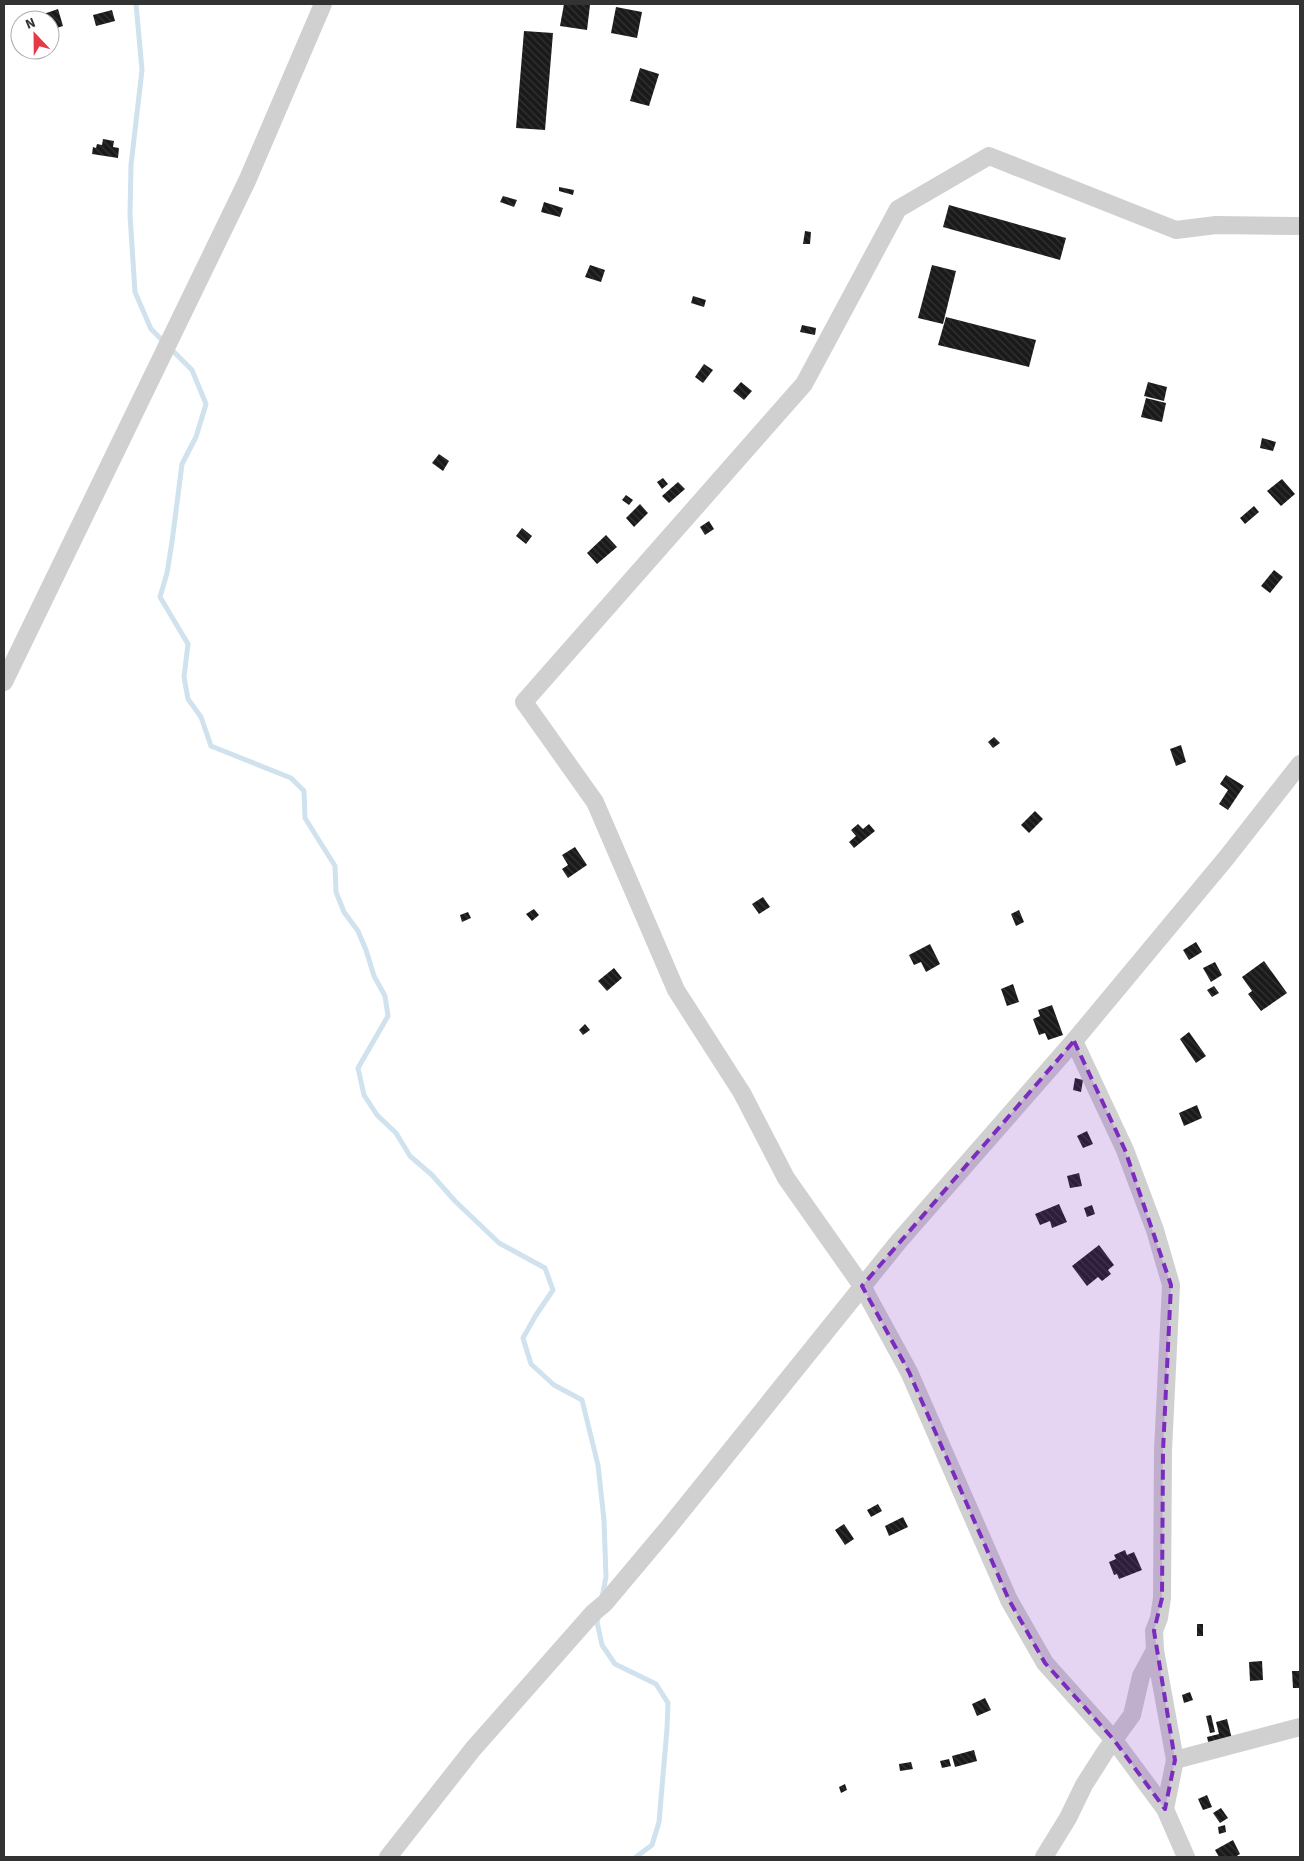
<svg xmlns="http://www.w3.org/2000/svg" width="1304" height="1861" font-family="'Source Sans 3',sans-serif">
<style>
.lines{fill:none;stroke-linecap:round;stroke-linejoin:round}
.stream{stroke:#cfe2ee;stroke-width:5}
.building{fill:url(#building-back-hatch)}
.street{stroke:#d0d0d0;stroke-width:18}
.marked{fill:#7b2cbf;fill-opacity:0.2;stroke:#7b2cbf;stroke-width:4;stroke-dasharray:10 6;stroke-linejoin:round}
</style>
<defs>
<pattern id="building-back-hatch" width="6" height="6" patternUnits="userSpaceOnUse" patternTransform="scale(1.25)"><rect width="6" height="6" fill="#1a1a1a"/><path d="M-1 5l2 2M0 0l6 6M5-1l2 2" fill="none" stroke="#333"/></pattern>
</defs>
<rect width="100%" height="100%" fill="#fff"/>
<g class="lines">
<g class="stream">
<path d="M 136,4 L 142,70 L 131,165 L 130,215 L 135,292 L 151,329 L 192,370 L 206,404 L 196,437 L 182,464 L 172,542 L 167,573 L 160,597 L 188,644 L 184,677 L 188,699 L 201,717 L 211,746 L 291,778 L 304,791 L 305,818 L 335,866 L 336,892 L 344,912 L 358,931 L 366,950 L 374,976 L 385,996 L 388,1016 L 358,1068 L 364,1095 L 377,1115 L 396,1133 L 410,1156 L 432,1175 L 455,1201 L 499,1243 L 545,1268 L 553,1290 L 536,1315 L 523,1338 L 531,1364 L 554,1385 L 582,1400 L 598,1465 L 604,1520 L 606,1577 L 602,1597"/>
<path d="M 599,1615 L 597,1622 L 602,1645 L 615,1664 L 656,1684 L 668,1703 L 667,1729 L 659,1822 L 652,1845 L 636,1857"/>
</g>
</g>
<g class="building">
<path d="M 564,4 L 590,5 L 587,30 L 560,26 Z"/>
<path d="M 616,7 L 642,12 L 637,38 L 611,33 Z"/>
<path d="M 58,9 L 63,26 L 50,30 L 50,20 L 36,20 L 35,17 Z"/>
<path d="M 112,10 L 115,21 L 96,26 L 93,15 Z"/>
<path d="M 524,31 L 553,33 L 545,130 L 516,128 Z"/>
<path d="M 640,68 L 659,74 L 649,106 L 630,101 Z"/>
<path d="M 103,139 L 114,141 L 113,147 L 119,148 L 118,158 L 92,154 L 93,147 L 96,148 L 97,144 L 102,145 Z"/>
<path d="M 559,187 L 574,190 L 573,195 L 559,191 Z"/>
<path d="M 503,196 L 517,200 L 514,207 L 500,202 Z"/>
<path d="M 544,202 L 563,208 L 560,217 L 541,212 Z"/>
<path d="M 949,205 L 1066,238 L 1060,260 L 943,227 Z"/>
<path d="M 805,231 L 811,232 L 810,244 L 803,244 Z"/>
<path d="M 590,265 L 605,270 L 601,282 L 585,277 Z"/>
<path d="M 932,265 L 956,271 L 943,324 L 918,318 Z"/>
<path d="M 693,296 L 706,300 L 704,307 L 691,303 Z"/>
<path d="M 946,317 L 1036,340 L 1029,367 L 938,345 Z"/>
<path d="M 802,325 L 816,328 L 815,335 L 800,332 Z"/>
<path d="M 704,364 L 713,370 L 703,383 L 695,377 Z"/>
<path d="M 741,382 L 752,391 L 744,400 L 733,391 Z"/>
<path d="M 1148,382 L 1167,387 L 1164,401 L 1144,396 Z"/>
<path d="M 1146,398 L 1166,403 L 1162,422 L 1141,417 Z"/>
<path d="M 1262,438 L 1276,442 L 1273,451 L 1260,448 Z"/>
<path d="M 439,454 L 449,461 L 443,471 L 432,463 Z"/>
<path d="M 663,478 L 668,484 L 662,489 L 657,482 Z"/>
<path d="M 1282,479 L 1295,494 L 1281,506 L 1267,491 Z"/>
<path d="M 678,482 L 685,489 L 669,503 L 662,496 Z"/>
<path d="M 626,495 L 633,500 L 629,505 L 622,500 Z"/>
<path d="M 640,504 L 648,513 L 634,527 L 626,518 Z"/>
<path d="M 1254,506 L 1259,512 L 1245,524 L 1240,518 Z"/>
<path d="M 709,521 L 714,529 L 705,535 L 700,527 Z"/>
<path d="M 522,528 L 532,536 L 526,544 L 516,536 Z"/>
<path d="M 606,535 L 617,547 L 597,564 L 587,553 Z"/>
<path d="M 1274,570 L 1283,577 L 1270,593 L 1261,586 Z"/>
<path d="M 994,737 L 1000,743 L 993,748 L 988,742 Z"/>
<path d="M 1181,745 L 1186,762 L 1176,766 L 1170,749 Z"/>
<path d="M 1226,775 L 1244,786 L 1228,810 L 1219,804 L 1228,790 L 1220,784 Z"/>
<path d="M 1035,811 L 1043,819 L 1029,833 L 1021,825 Z"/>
<path d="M 858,824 L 863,829 L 869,824 L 875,831 L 854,848 L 849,842 L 856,836 L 851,830 Z"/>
<path d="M 575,847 L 587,865 L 568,878 L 562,869 L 568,865 L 562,855 Z"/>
<path d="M 763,897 L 770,907 L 759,914 L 752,904 Z"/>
<path d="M 534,909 L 539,915 L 532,921 L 526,914 Z"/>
<path d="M 1019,910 L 1024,922 L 1016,926 L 1011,914 Z"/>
<path d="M 468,912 L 471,918 L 462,922 L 460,915 Z"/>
<path d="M 1196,942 L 1202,952 L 1189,960 L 1183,950 Z"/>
<path d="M 930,944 L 940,964 L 926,972 L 921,962 L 914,965 L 909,955 Z"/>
<path d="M 1264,961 L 1287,993 L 1261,1011 L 1248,994 L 1252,991 L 1242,977 Z"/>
<path d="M 1215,962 L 1222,975 L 1211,982 L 1203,968 Z"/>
<path d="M 614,968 L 622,978 L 607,991 L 598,981 Z"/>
<path d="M 1013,984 L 1019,1002 L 1007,1006 L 1001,989 Z"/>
<path d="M 1214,986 L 1219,993 L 1212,997 L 1207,990 Z"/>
<path d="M 1052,1005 L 1063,1035 L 1048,1040 L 1045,1033 L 1039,1035 L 1033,1019 L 1040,1016 L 1038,1010 Z"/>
<path d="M 585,1024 L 590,1030 L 583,1035 L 579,1030 Z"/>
<path d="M 1189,1032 L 1206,1056 L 1196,1063 L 1180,1039 Z"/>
<path d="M 1075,1078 L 1083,1080 L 1081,1092 L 1073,1090 Z"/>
<path d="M 1197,1105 L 1202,1118 L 1184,1126 L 1179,1113 Z"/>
<path d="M 1087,1131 L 1093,1144 L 1083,1148 L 1077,1136 Z"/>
<path d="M 1079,1173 L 1082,1186 L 1070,1188 L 1067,1176 Z"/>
<path d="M 1059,1204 L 1067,1222 L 1052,1228 L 1050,1221 L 1040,1225 L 1035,1214 Z"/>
<path d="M 1092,1205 L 1095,1214 L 1087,1217 L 1084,1208 Z"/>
<path d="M 1099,1245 L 1114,1265 L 1108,1270 L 1111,1274 L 1102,1281 L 1098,1277 L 1087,1286 L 1072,1266 Z"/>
<path d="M 878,1504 L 882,1511 L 871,1517 L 867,1510 Z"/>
<path d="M 903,1517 L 908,1527 L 889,1536 L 885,1526 Z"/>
<path d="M 844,1524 L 854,1539 L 845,1545 L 835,1530 Z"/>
<path d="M 1125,1550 L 1127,1555 L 1134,1552 L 1142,1570 L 1119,1579 L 1117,1574 L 1114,1575 L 1109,1562 L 1116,1559 L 1114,1555 Z"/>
<rect x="1197" y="1624" width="6" height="12"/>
<path d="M 1262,1661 L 1263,1680 L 1250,1681 L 1249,1662 Z"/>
<path d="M 1292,1671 L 1300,1671 L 1300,1688 L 1293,1688 Z"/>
<path d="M 1190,1692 L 1193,1700 L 1184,1703 L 1182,1695 Z"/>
<path d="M 985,1698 L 991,1710 L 977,1716 L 972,1704 Z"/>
<path d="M 1211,1715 L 1215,1732 L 1210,1733 L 1206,1716 Z"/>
<path d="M 1227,1719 L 1232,1739 L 1209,1746 L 1207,1737 L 1219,1734 L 1216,1722 Z"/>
<path d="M 974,1750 L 977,1761 L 955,1767 L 952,1756 Z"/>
<path d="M 949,1759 L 951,1766 L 942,1768 L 940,1761 Z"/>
<path d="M 911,1762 L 913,1769 L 900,1771 L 899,1764 Z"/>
<path d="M 845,1784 L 847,1790 L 841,1793 L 839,1787 Z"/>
<path d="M 1207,1795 L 1212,1807 L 1203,1810 L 1198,1799 Z"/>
<path d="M 1221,1808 L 1228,1818 L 1220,1823 L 1213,1813 Z"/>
<path d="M 1225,1825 L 1226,1832 L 1219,1834 L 1218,1827 Z"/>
<path d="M 1233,1840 L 1240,1854 L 1235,1857 L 1219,1857 L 1215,1850 Z"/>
</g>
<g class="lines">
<g class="street">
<path d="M 4,682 L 247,181 L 323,4"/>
<path d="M 1155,1650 L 1175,1760 L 1165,1809"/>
<path d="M 1175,1760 L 1300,1727"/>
<path d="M 388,1857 L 473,1749 L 593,1613 L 605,1603 L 668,1528 L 899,1241 L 1074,1041 L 1227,857 L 1300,764"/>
<path d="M 1044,1857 L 1068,1818 L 1084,1785 L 1105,1752 L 1132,1715 L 1141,1676 L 1155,1650 L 1154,1631 L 1159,1618 L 1162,1598 L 1163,1451 L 1171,1285 L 1155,1230 L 1125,1150 L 1074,1041"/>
<path d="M 1186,1857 L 1165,1809 L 1114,1740 L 1045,1663 L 1009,1600 L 909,1372 L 862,1286 L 786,1178 L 742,1093 L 676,990 L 595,802 L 524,702 L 804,384 L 898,209 L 989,156 L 1176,230 L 1216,225 L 1300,226"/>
</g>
</g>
<path class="marked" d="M 1074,1041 L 1125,1150 L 1171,1285 L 1163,1451 L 1162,1598 L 1154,1631 L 1175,1760 L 1165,1809 L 1114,1740 L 1045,1663 L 1009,1600 L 909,1372 L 862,1286 Z"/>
<rect width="1304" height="1861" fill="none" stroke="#333333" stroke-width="10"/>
<g transform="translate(35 35) rotate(338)"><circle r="24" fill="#ffffff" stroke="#adadad"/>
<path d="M0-4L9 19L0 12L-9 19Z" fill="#e63946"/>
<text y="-8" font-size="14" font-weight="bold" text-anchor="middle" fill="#333333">N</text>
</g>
</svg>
